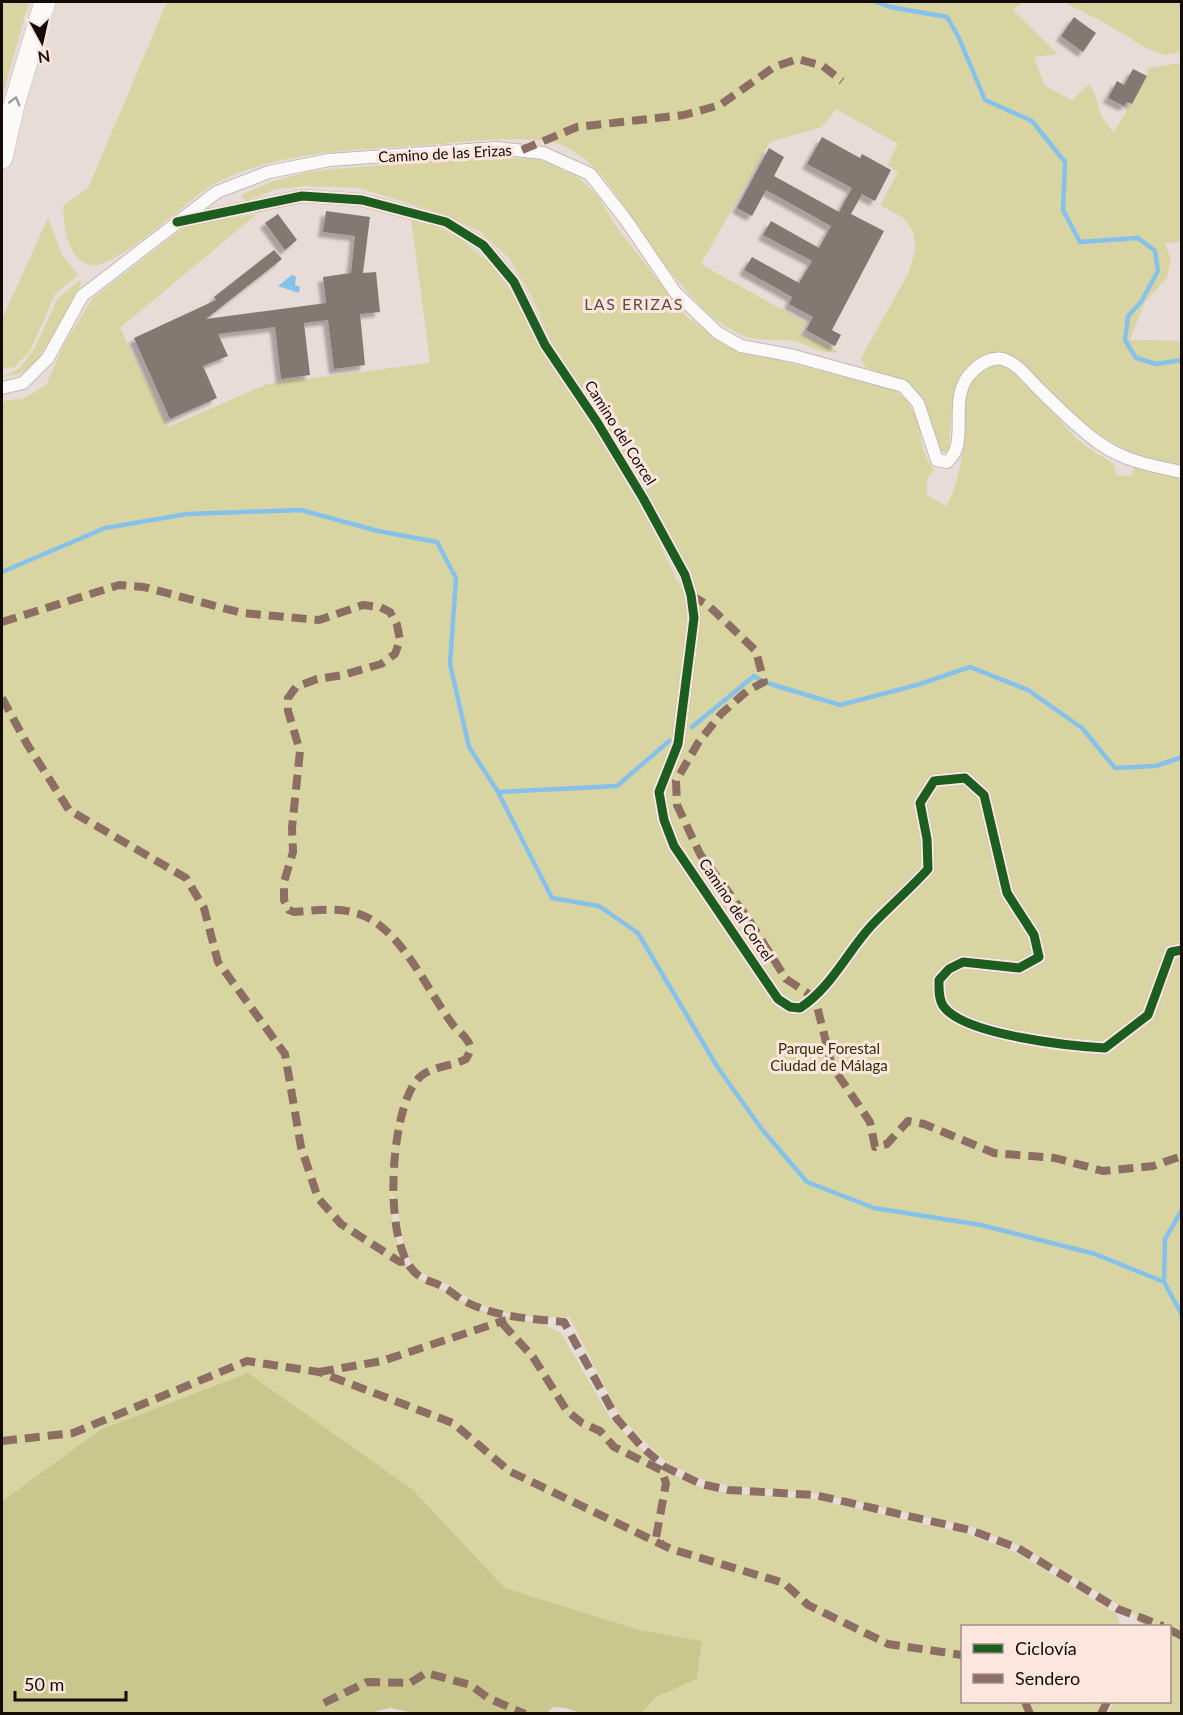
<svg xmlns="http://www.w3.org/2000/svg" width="1183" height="1715" font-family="Lato,sans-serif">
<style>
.green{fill:#d9d5a3}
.forest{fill:#cac78e}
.water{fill:#86c1eb}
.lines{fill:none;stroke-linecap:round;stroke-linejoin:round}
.stream{stroke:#86c1eb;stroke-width:4.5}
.building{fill:#827a72;filter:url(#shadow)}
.minor-casing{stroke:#c1b8b5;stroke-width:14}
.motorway-casing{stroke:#c1b8b5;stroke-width:22}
.minor{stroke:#fcfaf9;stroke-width:12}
.motorway{stroke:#fcfaf9;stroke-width:21}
.quiet{stroke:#8d6e63;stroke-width:8;stroke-dasharray:15 8;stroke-linecap:butt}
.cycleway-casing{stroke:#fde6de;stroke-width:13}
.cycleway{stroke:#1b5e20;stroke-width:9}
.oneway{stroke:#9e9a99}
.labels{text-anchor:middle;stroke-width:6;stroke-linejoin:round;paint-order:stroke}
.street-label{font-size:15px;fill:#120b08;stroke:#fde6de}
.park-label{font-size:15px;fill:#303105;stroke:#fde6de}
.neighbourhood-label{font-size:16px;letter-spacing:1.5px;fill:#5e4b45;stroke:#fde6de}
</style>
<defs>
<filter id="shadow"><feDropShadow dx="-5" dy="5" stdDeviation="1.5" flood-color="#0004"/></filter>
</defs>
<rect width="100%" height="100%" fill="#e8dcd8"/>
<g class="green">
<path d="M 2,2 L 29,2 L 2,97 Z"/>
<path d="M 167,2 L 1020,2 L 1021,4 L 1013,10 L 1058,54 L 1034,57 L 1045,86 L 1072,100 L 1089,84 C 1102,104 1095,114 1114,132 L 1147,76 L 1148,68 L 1181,63 L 1181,242 L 1165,243 L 1171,260 L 1167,278 L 1145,302 L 1130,340 L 1182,341 L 1181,1713 L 1108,1713 L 1114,1702 L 1170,1702 L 1170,1626 L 1141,1626 L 1134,1614 L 1020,1546 L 972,1527 L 814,1493 L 729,1486 L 703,1480 L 668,1464 L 621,1418 L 569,1317 C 542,1318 512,1317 487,1307 C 470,1301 457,1289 442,1282 C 429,1276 416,1273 409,1259 C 399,1240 402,1206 391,1192 L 393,1226 L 403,1261 L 416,1277 L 483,1311 L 543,1324 L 561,1333 L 612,1421 L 663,1469 L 700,1487 L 728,1493 L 815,1499 L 968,1534 L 1017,1553 L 1117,1614 L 1120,1626 L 962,1626 L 962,1702 L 1103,1702 L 1098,1713 L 642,1713 L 656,1697 L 697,1679 L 702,1641 L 640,1630 L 505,1588 L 413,1490 L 100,1430 L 2,1501 L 2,408 L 3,401 L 22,399 L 46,385 L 64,344 L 93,298 L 187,225 L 257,214 L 120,328 L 168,427 L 267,384 L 430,363 L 411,218 L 430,223 L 461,239 L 492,265 L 518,301 L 638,501 L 686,598 L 687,622 L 681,673 L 694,676 L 698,613 L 691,574 L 648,494 L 551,341 L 531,295 L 508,257 L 479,231 L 446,215 L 359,188 L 308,186 L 277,189 L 245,201 L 241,195 L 274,181 L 312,171 L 479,157 L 538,159 L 578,177 L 599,197 L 615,225 L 686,316 L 728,347 L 895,390 C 931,420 912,440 934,470 L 927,479 L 927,495 L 946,506 C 955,490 960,472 962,454 C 964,444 961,435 960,426 C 960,403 969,367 997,365 C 1021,364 1058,421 1076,438 C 1087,448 1102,456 1114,464 L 1116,475 L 1132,476 L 1136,456 L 1080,423 L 1004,354 C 948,351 953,411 949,450 L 946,453 L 939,451 C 923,392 922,389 865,367 L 861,358 L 909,272 L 916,248 L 913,232 L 905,219 L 880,205 L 898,172 L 887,165 L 898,144 L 836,109 L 822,127 L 770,142 L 701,264 L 806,323 L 800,333 L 839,352 C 821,355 806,343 789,340 C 776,339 760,341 747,337 C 702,322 657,255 631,217 C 612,189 596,161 564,146 C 534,133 462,142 428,145 C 359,150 280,150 216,183 C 188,198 120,267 92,265 C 67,262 64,225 63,206 L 88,188 Z"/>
<path d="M 1063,2 L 1181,2 L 1181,52 L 1166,55 L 1145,48 L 1109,25 Z"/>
<path d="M 48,218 L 62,255 L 78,275 L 55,294 L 30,351 L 15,367 L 2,369 L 2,319 Z"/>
<path d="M 81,279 L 79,293 L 36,362 L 20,374 L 2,377 L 20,368 L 34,349 L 58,298 Z"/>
</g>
<path class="forest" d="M 248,1373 L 413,1490 L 505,1588 L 640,1630 L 702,1641 L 697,1679 L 656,1697 L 642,1713 L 580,1713 L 566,1708 L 553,1707 L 546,1714 L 418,1714 L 391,1708 L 363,1714 L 2,1713 L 2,1501 L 100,1430 Z"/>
<path class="water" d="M 292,275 L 296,277 L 295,285 L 300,287 L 299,293 L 278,286 Z"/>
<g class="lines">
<g class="stream">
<path d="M 876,2 L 890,7 L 947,17 L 959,38 L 985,100 L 1032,121 L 1065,162 L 1063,210 L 1080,242 L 1138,238 L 1155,251 L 1158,271 L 1141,302 L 1128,316 L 1125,340 L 1136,358 L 1156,364 L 1182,360"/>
<path d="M 2,572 L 105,528 L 187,514 L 301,510 L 378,531 L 437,542 L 456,578 L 450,664 L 469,747 L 498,792 L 552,898 L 599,906 L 638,933 L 718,1068 L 761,1128 L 807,1182 L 874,1208 L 981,1225 L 1095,1254 L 1164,1282 L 1182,1315"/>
<path d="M 692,727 L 754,676 L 764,682 L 840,705 L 917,685 L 970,667 L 1028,690 L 1082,728 L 1115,768 L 1156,766 L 1182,757"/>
<path d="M 498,792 L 617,786 L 669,741"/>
<path d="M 1164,1282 L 1165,1239 L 1182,1210"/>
</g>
</g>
<g class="building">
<path d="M 1074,17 L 1096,33 L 1083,52 L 1061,36 Z"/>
<path d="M 1133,69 L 1147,76 L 1132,104 L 1127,102 L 1124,106 L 1108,98 L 1117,81 L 1124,85 Z"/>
<path d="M 822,137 L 860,158 L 862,154 L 891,170 L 875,201 L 862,194 L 851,214 L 884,231 L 832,330 L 841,335 L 835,346 L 806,330 L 813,317 L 789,304 L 792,297 L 744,270 L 752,257 L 799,283 L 812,261 L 763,235 L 771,221 L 819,248 L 831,226 L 766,190 L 752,216 L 737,208 L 769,148 L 784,157 L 774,176 L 839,212 L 852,188 L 807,164 Z"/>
<path d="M 326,211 L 370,217 L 363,273 L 376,272 L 380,312 L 360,314 L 365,365 L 334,369 L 328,320 L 304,323 L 310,375 L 281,379 L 275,327 L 218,334 L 228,356 L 203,366 L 217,398 L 170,419 L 134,338 L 216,300 L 214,297 L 274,250 L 282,259 L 206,319 L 326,303 L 323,277 L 351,273 L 355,236 L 323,232 Z"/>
<path d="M 278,214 L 297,240 L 285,250 L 265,223 Z"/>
</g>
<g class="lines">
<g class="minor-casing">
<g id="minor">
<path d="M 177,222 L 302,196 L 362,200 L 446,222 L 483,245 L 514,282 L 545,345 L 597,422 L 643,498 L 685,575 L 691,595 L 694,618 L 678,744 L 659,792 L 664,820 L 674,846 L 778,999 L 790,1007 L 800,1008 C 831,988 847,952 872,925 C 890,906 910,889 928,869 L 927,839 L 920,803 L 934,781 L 965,778 L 984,795 L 1007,893 L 1034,935 L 1039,957 L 1019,968 L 963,962 L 949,969 L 939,980 C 939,988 938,999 944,1007 C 965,1035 1070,1046 1105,1048 L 1148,1015 L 1171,952 L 1182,950"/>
<path d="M 2,388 L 23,383 L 48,358 L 82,296 L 217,192 L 269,172 L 329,160 L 496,148 L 543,153 L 590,174 L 626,220 L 675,292 L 718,333 L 741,346 L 794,356 L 903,386 L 918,403 L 937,460 L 947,462 C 972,442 944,396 974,370 C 981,363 992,357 1003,359 C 1019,364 1029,380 1041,391 C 1059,409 1079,429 1099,443 C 1124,461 1153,466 1182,472"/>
</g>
</g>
<g class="motorway-casing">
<path id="motorway" d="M 2,158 L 14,105 L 45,2"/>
</g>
<use href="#minor" class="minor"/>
<use href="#motorway" class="motorway"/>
<g class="quiet">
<path d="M 522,150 L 577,127 L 684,115 L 720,105 L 774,67 L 798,59 L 823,66 L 842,81"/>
<path d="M 691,595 L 709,606 L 756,651 L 764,682 L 747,691 L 721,714 L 698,743 L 676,781 L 677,805 L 700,854 L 747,917 L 786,979 L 815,998 L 832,1066 L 870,1122 L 875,1147 L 887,1144 L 908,1121 L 924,1124 L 994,1153 L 1055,1158 L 1103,1171 L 1153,1166 L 1182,1156"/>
<path d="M 2,622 L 119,585 L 144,587 L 242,613 L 319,620 L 363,605 L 380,607 L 390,612 L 397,625 L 400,640 L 395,654 L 381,664 L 343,675 L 317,679 L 296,687 L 288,698 L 288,711 L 300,751 L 292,828 L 293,852 L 284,882 L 284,900 L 289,910 L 294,912 C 321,910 351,905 375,922 C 409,945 429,993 453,1025 C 458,1031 468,1038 470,1046 C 471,1051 468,1055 466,1059 C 451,1067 428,1066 417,1080 C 390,1111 381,1249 418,1275 C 425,1281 435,1282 443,1287 C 451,1291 458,1298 466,1302 C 496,1317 531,1319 564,1322 L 617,1419 L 642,1447 L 665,1467 L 701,1484 L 728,1490 L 815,1495 L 970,1530 L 1018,1548 L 1118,1609 L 1163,1626"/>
<path d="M 2,698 L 27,744 L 69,810 L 186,878 L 204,908 L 218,962 L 285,1054 L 301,1147 L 318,1198 L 341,1224 L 400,1262 L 406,1261"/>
<path d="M 502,1323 L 533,1357 L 567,1411 L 582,1423 L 600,1431 L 614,1447 L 661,1470 L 666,1483 L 656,1538 L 662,1543"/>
<path d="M 319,1372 L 382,1361 L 506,1320"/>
<path d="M 2,1441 L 73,1433 L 247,1361 L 319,1372 L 453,1423 L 509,1471 L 671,1549 L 784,1583 L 808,1605 L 888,1644 L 962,1655"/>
<path d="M 1170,1630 L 1182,1636"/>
<path d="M 1025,1702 L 1030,1714"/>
<path d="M 324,1703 L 367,1682 L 410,1683 L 426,1673 L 471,1685 L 488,1698 L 525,1714"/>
<path d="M 1101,1714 L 1107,1702"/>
</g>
<g class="cycleway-casing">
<path id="cycleway" d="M 177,222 L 302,196 L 362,200 L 446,222 L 483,245 L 514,282 L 545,345 L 597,422 L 643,498 L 685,575 L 691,595 L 694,618 L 678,744 L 659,792 L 664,820 L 674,846 L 778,999 L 790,1007 L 800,1008 C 831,988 847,952 872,925 C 890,906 910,889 928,869 L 927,839 L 920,803 L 934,781 L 965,778 L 984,795 L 1007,893 L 1034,935 L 1039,957 L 1019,968 L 963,962 L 949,969 L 939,980 C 939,988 938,999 944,1007 C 965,1035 1070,1046 1105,1048 L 1148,1015 L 1171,952 L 1182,950"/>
</g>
<use href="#cycleway" class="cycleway"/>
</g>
<defs><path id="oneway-chevron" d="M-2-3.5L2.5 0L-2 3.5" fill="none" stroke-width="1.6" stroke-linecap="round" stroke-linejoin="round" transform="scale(1.5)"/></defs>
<use class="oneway" href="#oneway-chevron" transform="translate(15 101) rotate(-75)"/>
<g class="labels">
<g class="street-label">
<text transform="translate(445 154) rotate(-3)" y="5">Camino de las Erizas</text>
<text transform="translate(620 433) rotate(58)" y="5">Camino del Corcel</text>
<text transform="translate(736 910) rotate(56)" y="5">Camino del Corcel</text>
</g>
<g class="park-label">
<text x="829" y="1054">Parque Forestal<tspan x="829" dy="17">Ciudad de Málaga</tspan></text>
</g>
<g class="neighbourhood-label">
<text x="634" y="310">LAS ERIZAS</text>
</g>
</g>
<rect width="1183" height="1715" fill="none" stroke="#120b08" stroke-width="6"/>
<rect x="961" y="1625" width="210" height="78" fill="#fde6de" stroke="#9f8e88" stroke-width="1.5"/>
<rect x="973" y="1644" width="30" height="9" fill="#1b5e20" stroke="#9f8e88" stroke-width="1.5"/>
<text x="1015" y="1655" font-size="18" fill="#120b08">Ciclovía</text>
<rect x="973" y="1674" width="30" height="9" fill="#8d6e63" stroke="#9f8e88" stroke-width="1.5"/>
<text x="1015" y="1685" font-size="18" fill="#120b08">Sendero</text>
<g transform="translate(42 42) rotate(172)" stroke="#fde6de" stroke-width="4.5" paint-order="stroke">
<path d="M0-4.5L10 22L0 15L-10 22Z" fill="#120b08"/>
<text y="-9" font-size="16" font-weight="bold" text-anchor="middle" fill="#120b08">N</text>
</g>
<path d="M15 1691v9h111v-9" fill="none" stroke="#120b08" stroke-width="3"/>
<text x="24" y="1691" font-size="18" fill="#120b08" stroke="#fde6de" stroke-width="4.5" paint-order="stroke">50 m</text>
</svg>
